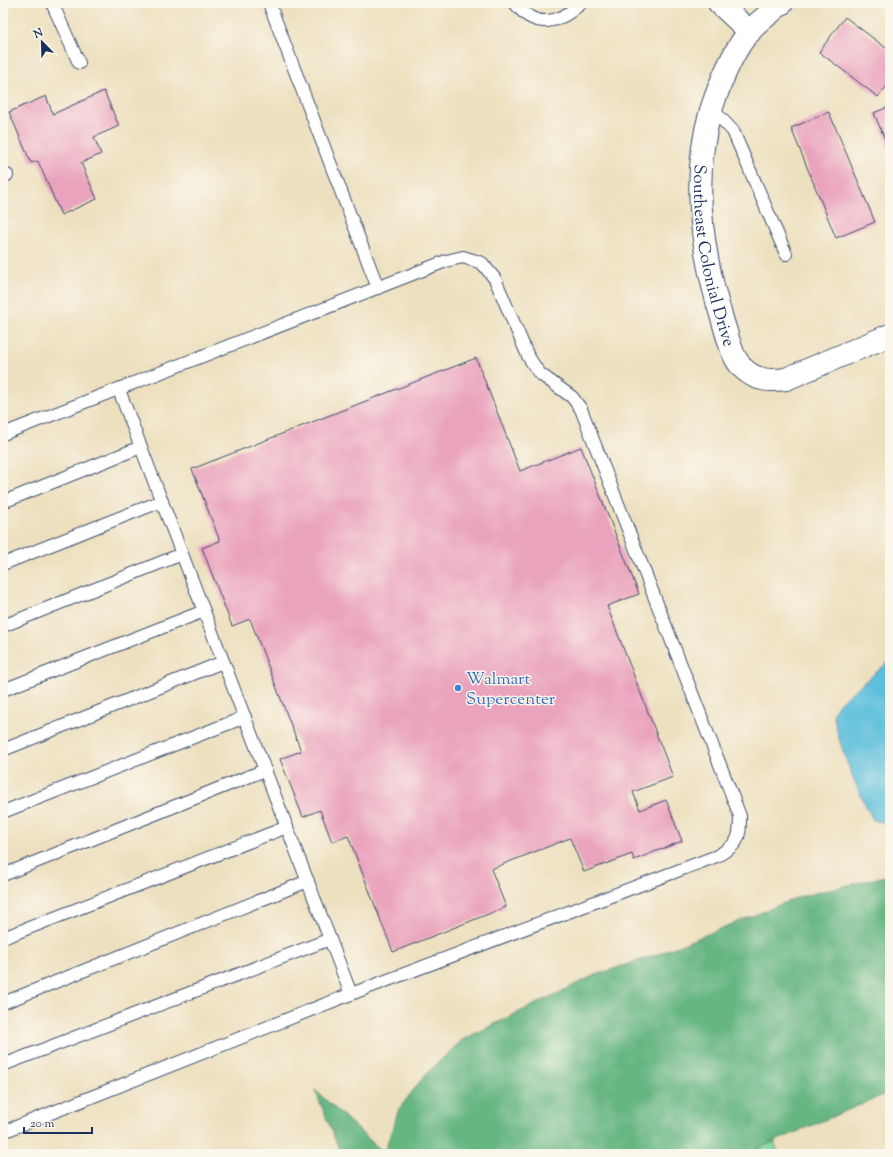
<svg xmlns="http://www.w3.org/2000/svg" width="893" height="1157" font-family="'Sorts Mill Goudy',serif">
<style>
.green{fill:#7dd599;stroke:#4c827c}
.forest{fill:#66b681;stroke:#407270}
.water{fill:#5dbfdc;stroke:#3c779d}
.building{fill:#eaa3bd}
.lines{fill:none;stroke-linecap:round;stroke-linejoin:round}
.service-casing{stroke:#3a4a6d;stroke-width:14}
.minor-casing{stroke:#3a4a6d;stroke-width:24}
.service{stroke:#fff;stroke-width:12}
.minor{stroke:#fff;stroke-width:22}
.shop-dot{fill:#3f7fe0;stroke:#fbf7ec;stroke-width:1.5}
.labels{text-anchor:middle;stroke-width:3;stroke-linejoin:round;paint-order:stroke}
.street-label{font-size:17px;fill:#1b2f5e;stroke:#fbf7ec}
.shop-label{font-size:17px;fill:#366cbe;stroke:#fbf7ec;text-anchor:start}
</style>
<rect width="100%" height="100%" fill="#fbf7ec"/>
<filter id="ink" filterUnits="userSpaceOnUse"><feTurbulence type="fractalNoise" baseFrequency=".025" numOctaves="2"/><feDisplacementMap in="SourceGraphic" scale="8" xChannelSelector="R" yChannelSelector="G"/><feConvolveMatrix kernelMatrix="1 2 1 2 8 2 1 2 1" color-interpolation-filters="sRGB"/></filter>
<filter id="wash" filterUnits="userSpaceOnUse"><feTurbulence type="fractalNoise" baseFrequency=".012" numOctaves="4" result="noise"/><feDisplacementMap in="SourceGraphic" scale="16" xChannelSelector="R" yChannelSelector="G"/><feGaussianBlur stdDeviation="0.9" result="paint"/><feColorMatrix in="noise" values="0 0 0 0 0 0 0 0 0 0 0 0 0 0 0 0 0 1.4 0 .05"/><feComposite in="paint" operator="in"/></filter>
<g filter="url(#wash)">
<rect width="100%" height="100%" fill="#ede0bf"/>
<path class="green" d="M 774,1141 L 779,1154 L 745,1154 Z"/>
<path class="forest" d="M 890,875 L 890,1092 L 745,1154 L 341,1154 L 315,1090 L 384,1153 L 399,1109 L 425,1075 L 462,1040 L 593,976 L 658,954 L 799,897 Z"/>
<path class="water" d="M 890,661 L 890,824 L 873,820 C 856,787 840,751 833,713 L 840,702 Z"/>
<g id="blocks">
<g class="building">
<path d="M 845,17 L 890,51 L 890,82 L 878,97 L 819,52 Z"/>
<path d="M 104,91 L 119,126 L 94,137 L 101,154 L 81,163 L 97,199 L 61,215 L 38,161 L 31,163 L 9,112 L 46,96 L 53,114 Z"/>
<path d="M 890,106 L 890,152 L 874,113 Z"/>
<path d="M 829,112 L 875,222 L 836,238 L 791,128 Z"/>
<path d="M 476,358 L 520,471 L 581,447 L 639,594 L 607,606 L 673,777 L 633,792 L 640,810 L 666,800 L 682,841 L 634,860 L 632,854 L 584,872 L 570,838 L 491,869 L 506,907 L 393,952 L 348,836 L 332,842 L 320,810 L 303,817 L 280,759 L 301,751 L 250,619 L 232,626 L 202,548 L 220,541 L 192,469 Z"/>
</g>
</g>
</g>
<g filter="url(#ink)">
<use href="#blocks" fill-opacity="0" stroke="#3a4a6d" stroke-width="1"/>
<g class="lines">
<g class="service-casing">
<g id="service">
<path d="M 52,3 L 79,63"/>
<path d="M 269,3 L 378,288"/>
<path d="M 515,3 C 535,30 559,24 581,3"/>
<path d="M 712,109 L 733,131 L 786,254"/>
<path d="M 3,177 L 7,175"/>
<path d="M 3,434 L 446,261 L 463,257 L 482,263 L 495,279 L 528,356 L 539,373 L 572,397 L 581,409 L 740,816 C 740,841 738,844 717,856 L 351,994"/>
<path d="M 3,502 L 141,447"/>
<path d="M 3,564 L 162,501"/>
<path d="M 3,626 L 182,554"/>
<path d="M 3,690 L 204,611"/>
<path d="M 3,750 L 223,662"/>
<path d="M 3,812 L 245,717"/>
<path d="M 3,875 L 265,770"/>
<path d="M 3,938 L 287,827"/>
<path d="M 3,1003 L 308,881"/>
<path d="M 3,1065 L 330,939"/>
<path d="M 3,1132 L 351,994 L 119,390"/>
</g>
</g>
<g class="minor-casing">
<g id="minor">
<path d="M 719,3 L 750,32"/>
<path id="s1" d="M 782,3 C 772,12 759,21 750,31 C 733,50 719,86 711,110 C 690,181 702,256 724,325 C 729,340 732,360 746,371 C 758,381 771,381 786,379 L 890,335"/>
</g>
</g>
<use href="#service" class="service"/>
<use href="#minor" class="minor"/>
</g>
</g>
<circle class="shop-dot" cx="458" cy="688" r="4"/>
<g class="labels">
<g class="street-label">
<text dy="6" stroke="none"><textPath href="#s1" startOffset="279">Southeast Colonial Drive</textPath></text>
</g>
<g class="shop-label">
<text x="466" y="684">Walmart<tspan x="466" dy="20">Supercenter</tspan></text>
</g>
</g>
<rect width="893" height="1157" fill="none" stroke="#fbf7ec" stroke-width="16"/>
<g transform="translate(42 42) rotate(337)" stroke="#fbf7ec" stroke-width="3" paint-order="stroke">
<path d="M0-3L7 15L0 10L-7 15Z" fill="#1b2f5e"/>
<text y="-6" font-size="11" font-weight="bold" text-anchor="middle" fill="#1b2f5e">N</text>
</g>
<path d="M24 1127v6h68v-6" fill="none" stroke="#1b2f5e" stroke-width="2"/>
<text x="30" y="1127" font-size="12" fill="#1b2f5e" stroke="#fbf7ec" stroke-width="3" paint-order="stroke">20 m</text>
</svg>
